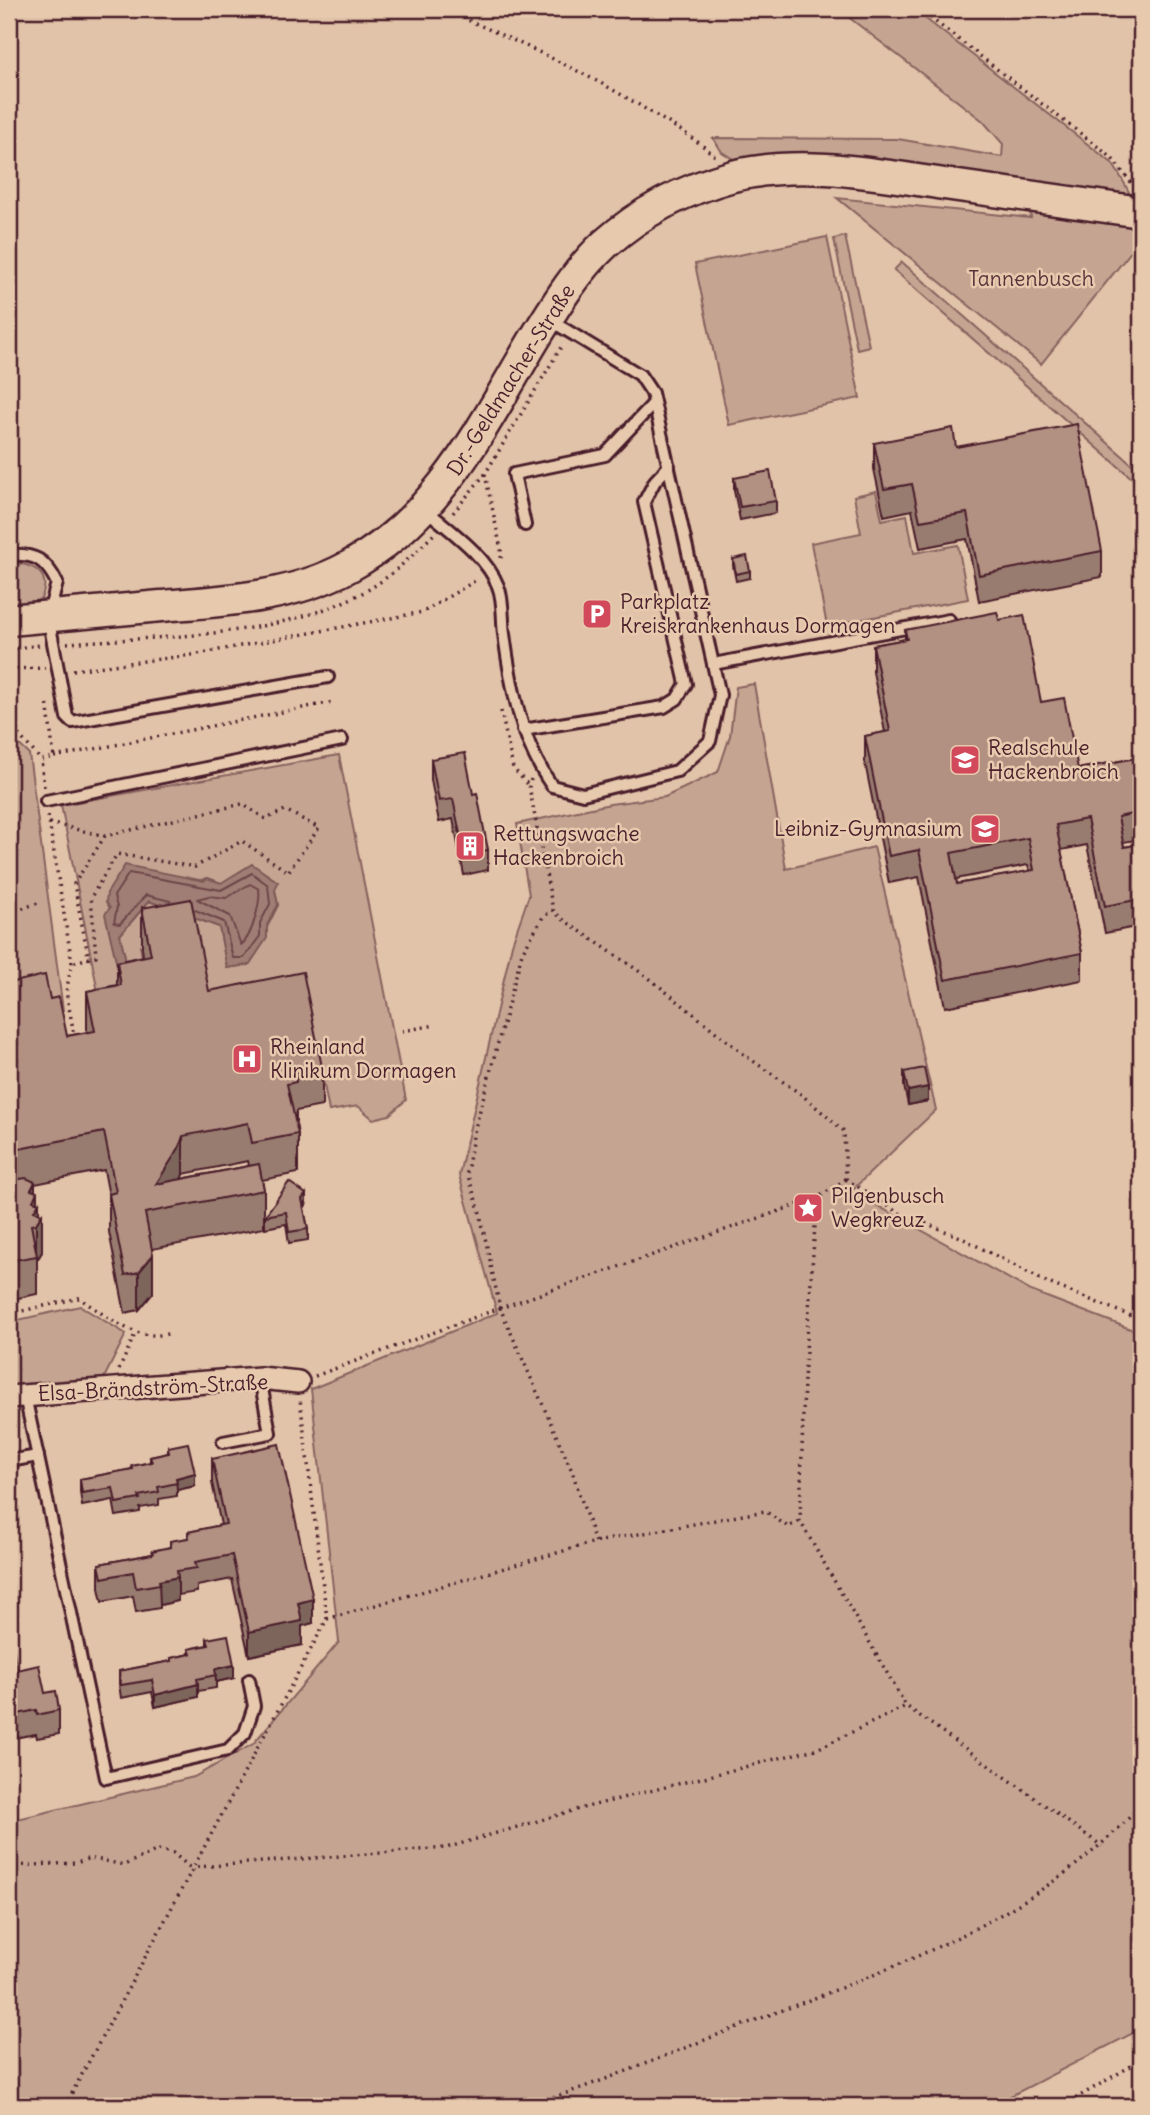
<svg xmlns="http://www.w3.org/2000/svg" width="1150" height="2115" font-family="Delius,sans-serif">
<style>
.green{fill:#c5a592;stroke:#88625e;stroke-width:2;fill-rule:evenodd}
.water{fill:#a17e74;stroke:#7e5857;stroke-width:2}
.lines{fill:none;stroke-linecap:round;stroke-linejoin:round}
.shore{stroke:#6d4548;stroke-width:2}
.lane-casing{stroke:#4a1f2b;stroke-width:16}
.street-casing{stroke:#4a1f2b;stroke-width:26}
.secondary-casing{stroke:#4a1f2b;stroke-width:35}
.path{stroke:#4a1f2b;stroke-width:3.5;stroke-dasharray:2 5;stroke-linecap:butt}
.lane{stroke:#e7caae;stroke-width:10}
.street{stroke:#e7caae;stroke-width:21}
.secondary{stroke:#e7caae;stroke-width:30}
.wall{fill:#997c70;stroke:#4a1f2b;stroke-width:2;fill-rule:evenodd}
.shaded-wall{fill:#7d655b;stroke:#4a1f2b;stroke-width:2}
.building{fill:#b29082;stroke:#4a1f2b;stroke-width:2;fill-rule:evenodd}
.labels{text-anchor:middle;stroke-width:5;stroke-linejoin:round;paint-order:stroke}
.park-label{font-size:21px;fill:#5c333a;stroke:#e7caae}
.street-label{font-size:21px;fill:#4a1f2b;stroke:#e7caae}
.poi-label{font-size:21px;fill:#4a1f2b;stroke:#e7caae;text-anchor:start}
</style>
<rect width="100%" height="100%" fill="#e1c3a9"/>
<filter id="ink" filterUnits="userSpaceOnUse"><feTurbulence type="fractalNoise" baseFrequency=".0143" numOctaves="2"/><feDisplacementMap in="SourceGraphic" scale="14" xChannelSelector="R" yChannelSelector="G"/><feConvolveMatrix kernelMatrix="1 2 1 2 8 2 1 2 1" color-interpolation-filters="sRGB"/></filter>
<g filter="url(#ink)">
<g class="green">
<path d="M 838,9 L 913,9 L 1112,163 C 1127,185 1141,212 1141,239 L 1041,364 L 837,198 L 1031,218 L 1027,189 L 738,162 L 722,152 L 713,138 L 898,139 L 1002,157 L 1003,144 L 983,121 Z"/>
<path d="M 845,236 L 869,346 L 857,349 L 834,239 Z"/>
<path d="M 827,237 L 860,398 L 729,425 L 695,264 Z"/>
<path d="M 902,262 L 1141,472 L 1141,486 L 894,270 Z"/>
<path d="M 876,491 L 882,520 L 907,515 L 914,553 L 958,545 L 968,599 L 827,626 L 811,543 L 861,533 L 854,496 Z"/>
<path d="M 16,563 C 38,566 51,576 41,599 L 31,603 L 9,605 L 9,566 Z"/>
<path d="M 754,684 L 786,869 L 874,847 L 936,1110 L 851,1191 L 1031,1291 L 1141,1333 L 1141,2029 L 991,2106 L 9,2106 L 9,1821 L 194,1777 L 253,1744 L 339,1642 L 311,1389 L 497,1313 L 459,1175 L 512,944 L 529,895 L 517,824 L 610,804 L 665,797 L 718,772 L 730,736 L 736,687 Z"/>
<path d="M 9,735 L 29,754 L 63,1010 L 9,1020 Z"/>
<path d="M 339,755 L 406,1100 L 389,1115 L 373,1119 L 358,1106 L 329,1111 L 309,1006 L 213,1025 L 191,935 L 140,946 L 149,993 L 100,1002 L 61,805 ZM 208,878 L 221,883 L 275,890 L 278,905 L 249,964 L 227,968 L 219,927 L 149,901 L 120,935 L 129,974 L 109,905 Z"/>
<path d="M 80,1306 L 126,1334 L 103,1380 L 9,1386 L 9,1322 Z"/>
</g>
<path class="water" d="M 252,864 L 278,882 L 275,890 L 278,905 L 267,925 L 267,938 L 249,965 L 227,968 L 219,927 L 149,901 L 120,935 L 129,974 L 124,995 L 105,914 L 110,908 L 106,902 L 107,893 L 125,865 L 204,881 L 207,878 L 221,883 Z"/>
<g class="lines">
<g class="shore">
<path d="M 250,884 L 259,889 C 261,902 252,937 241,945 L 230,916 L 197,899 L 209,896 L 226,898 Z"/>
<path d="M 170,901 L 146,895 L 120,924 L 114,923 L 117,907 L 114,896 L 129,873 L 221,890 L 252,873 L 268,885 L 270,904 L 260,923 L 260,936 L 244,958 L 233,958 L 224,922 L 195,910"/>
</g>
<g class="lane-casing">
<g id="lane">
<path d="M 425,509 C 449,530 486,555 498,586 C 504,600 502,620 504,634 C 511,687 521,742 552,786 L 583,794 L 677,771 L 710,741 L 720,695 L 652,393 L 640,375 L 548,319"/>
<path d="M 525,525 L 514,474 L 605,455 L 654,403"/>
<path d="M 9,555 C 35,553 46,560 57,583 L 48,616 L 67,717 L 72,722 L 328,677"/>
<path d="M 713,664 L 949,620"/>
<path d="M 523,730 L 664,707 L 677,699 L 686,684 L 644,502 L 655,481 L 669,466"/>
<path d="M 46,801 L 342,740"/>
<path d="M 25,1396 L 106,1778 L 228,1750 L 245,1733 L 254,1706 L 249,1680"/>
<path d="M 223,1442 L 270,1433 L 260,1378"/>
<path d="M 9,1461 L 38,1456"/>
</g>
</g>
<g class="street-casing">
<path id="street" d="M 9,1397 L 260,1378 L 298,1382"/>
</g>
<g class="secondary-casing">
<path id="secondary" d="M 9,620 C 59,615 110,611 161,606 C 224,601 291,598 348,567 C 439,518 483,425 534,340 C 555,306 576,271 605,244 C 642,211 686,189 733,176 C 801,159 876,174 944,184 C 1010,194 1076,203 1141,212"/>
</g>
<g class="path">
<path d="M 443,9 C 515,41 588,72 655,115 C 677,128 698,140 717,158"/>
<path d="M 919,9 L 1111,157 L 1137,190"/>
<path d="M 485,474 L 502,554 L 500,561"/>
<path d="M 453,513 L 485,474 L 563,344"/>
<path d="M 67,643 C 164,636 275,639 364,592 C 390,578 413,555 434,534"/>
<path d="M 9,649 L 41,645"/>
<path d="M 9,669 L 45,668"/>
<path d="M 73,670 L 192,655 L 423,612 L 478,579"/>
<path d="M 501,711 L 513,768 L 529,786"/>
<path d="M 9,724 L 41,760"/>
<path d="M 54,757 L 333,702"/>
<path d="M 531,779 L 529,786 L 553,910 L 561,918 L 649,978 L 746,1056 L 802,1095 L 844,1131 L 846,1179"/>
<path d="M 44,787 L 41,760 L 54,757 L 47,701"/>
<path d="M 48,816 L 72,963 L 66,992 L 75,1039"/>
<path d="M 49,823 L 105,836 L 242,804 L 266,819 L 285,810 L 319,828 L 288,872 L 242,841 L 195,867 L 117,854 L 91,897 L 96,956 L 72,963"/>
<path d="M 9,913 L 38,903"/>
<path d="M 89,960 L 74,884 L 105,836"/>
<path d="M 402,1031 L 436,1025"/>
<path d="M 846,1179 L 817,1198 L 804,1379 L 800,1521 L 906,1706 L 1102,1846"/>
<path d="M 846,1179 L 897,1212 L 958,1236 L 1048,1283 L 1141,1320"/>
<path d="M 9,1314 L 79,1298 C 107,1316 136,1343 171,1333"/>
<path d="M 119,1370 L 135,1334"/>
<path d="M 315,1376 L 500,1308 L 479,1209 L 467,1173 L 473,1136 L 522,953 L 543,917 L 553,910"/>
<path d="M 595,1542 L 572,1471 L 500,1308 L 817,1198"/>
<path d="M 327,1619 L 595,1542 L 765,1511 L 788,1527 L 800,1521"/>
<path d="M 9,1866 L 76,1863 L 90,1858 L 124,1865 L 158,1850 L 173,1853 L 194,1871"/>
<path d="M 197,1867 L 446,1848 L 575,1810 L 819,1748 L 906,1706"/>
<path d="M 65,2106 L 327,1619 L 300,1399"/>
<path d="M 526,2106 C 597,2085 666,2055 735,2028 C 880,1973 1035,1922 1141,1805"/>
<path d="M 1063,2106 L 1141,2060"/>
</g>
<use href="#lane" class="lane"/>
<use href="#street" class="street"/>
<use href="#secondary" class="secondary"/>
</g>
<g class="wall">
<path d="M 874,443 L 956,447 L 1102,551 L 1102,577 L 979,601 L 967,539 L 920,548 L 912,510 L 884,516 L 874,469 Z"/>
<path d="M 734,478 L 776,501 L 776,513 L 740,520 L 734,491 Z"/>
<path d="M 733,559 L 750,571 L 750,578 L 736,581 L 733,566 Z"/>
<path d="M 999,620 L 1041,702 L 1078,769 L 1141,757 L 1141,839 L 1123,842 L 1124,847 L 1141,844 L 1141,926 L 1105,933 L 1087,845 L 1061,850 L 1082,953 L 1082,980 L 945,1007 L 919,877 L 889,883 L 865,763 L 865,736 L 885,732 L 873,672 L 873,645 L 905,639 L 905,630 ZM 1028,865 L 1030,871 L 957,884 L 956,879 Z"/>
<path d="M 431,759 L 473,794 L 488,850 L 488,870 L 464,875 L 453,819 L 439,822 L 431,780 Z"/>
<path d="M 142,908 L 209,991 L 322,1067 L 322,1106 L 296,1111 L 296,1121 L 295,1121 L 298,1134 L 298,1173 L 262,1180 L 264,1190 L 264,1228 L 152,1249 L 153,1293 L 139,1310 L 125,1313 L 109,1232 L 109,1196 L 104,1170 L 35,1184 L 35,1191 L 39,1213 L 42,1252 L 37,1260 L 37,1294 L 9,1300 L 9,983 L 50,999 L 67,1036 L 87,1032 L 87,991 L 117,985 L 117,962 L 143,956 L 142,947 ZM 248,1161 L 249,1166 L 181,1179 L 183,1174 Z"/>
<path d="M 904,1072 L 928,1101 L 908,1105 L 904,1086 Z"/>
<path d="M 306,1205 L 304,1208 L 308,1229 L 308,1240 L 289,1243 L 286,1224 L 265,1228 L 265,1216 Z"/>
<path d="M 168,1447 L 195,1486 L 177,1490 L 177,1496 L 159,1499 L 159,1505 L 140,1508 L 140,1512 L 116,1516 L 113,1500 L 82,1506 L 80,1492 L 80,1479 L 132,1469 L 132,1466 L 150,1462 L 150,1457 L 168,1453 Z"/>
<path d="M 212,1459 L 313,1623 L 302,1626 L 302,1645 L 249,1656 L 232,1579 L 197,1586 L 197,1592 L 178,1595 L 178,1601 L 160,1605 L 160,1608 L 136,1612 L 133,1596 L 102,1602 L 99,1588 L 99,1564 L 152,1554 L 152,1551 L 170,1547 L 170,1541 L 188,1538 L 188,1532 L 221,1525 L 212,1483 Z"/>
<path d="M 9,1629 L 17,1670 L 45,1693 L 59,1710 L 59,1734 L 37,1738 L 36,1734 L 14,1738 L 13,1734 L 9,1735 Z"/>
<path d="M 207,1639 L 234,1678 L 216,1682 L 216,1688 L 198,1691 L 198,1697 L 155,1707 L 152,1692 L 121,1698 L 119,1684 L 119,1671 L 171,1661 L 171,1658 L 189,1654 L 189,1649 L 207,1645 Z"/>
</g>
<g class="shaded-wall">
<path d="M 928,1087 L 928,1101 L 908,1105 L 908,1091 Z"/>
<path d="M 183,1136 L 183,1174 L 179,1186 L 156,1184 Z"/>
<path d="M 35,1182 L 35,1197 L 37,1192 L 37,1206 L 39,1203 L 39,1219 L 42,1214 L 42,1252 L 37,1260 L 37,1256 L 36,1256 L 36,1224 L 31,1190 Z"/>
<path d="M 306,1194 L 306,1205 L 302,1211 L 302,1199 Z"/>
<path d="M 153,1255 L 153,1293 L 139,1310 L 139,1272 Z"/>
<path d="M 195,1473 L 195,1486 L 177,1490 L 176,1478 Z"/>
<path d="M 178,1577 L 178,1601 L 160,1605 L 159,1581 Z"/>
<path d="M 14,1594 L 14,1617 L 9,1618 L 9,1595 Z"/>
<path d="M 313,1599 L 313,1623 L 302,1626 L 302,1645 L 249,1656 L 249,1632 L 298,1603 Z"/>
<path d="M 234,1665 L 234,1678 L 216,1682 L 215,1669 Z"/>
<path d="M 198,1684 L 198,1697 L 155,1707 L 155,1695 Z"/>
</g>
<g class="building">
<path d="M 1077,424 L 1102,551 L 979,575 L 967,513 L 920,521 L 912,484 L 884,489 L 874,443 L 953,428 L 956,447 Z"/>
<path d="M 770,471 L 776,501 L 740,507 L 734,478 Z"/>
<path d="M 747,556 L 750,571 L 736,574 L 733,559 Z"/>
<path d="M 997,612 L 999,620 L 1024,615 L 1041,702 L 1064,698 L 1078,769 L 1141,757 L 1141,812 L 1118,817 L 1124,847 L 1141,844 L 1141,899 L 1105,906 L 1087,819 L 1056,825 L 1082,953 L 945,980 L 919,850 L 889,856 L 865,736 L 890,731 L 873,645 L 907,639 L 905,630 ZM 1028,838 L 1034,870 L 957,884 L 951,853 Z"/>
<path d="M 465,753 L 473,794 L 477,793 L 488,850 L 464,854 L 453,799 L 439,801 L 431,759 Z"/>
<path d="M 191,899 L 209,991 L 303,972 L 322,1067 L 295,1073 L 296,1082 L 287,1084 L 298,1134 L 252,1143 L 248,1123 L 183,1136 L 179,1148 L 156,1184 L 259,1164 L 264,1190 L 145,1213 L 153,1255 L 139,1272 L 125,1275 L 109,1194 L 116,1192 L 104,1132 L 9,1151 L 9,983 L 45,975 L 50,999 L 59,997 L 67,1036 L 95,1031 L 87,991 L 121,985 L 117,962 L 151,955 L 142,908 Z"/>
<path d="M 924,1068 L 928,1087 L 908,1091 L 904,1072 Z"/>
<path d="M 9,1161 L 13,1180 L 26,1178 L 35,1182 L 31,1190 L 37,1192 L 33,1201 L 39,1203 L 34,1211 L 42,1214 L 36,1224 L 31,1225 L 37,1256 L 9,1261 Z"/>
<path d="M 289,1182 L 306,1194 L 302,1199 L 308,1229 L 289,1232 L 286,1212 L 265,1216 Z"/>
<path d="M 188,1443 L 195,1473 L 176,1478 L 177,1483 L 158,1487 L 159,1492 L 139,1496 L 140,1499 L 116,1503 L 113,1488 L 82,1493 L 80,1479 L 133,1469 L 132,1466 L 152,1462 L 150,1457 L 169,1453 L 168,1447 Z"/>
<path d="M 279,1444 L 313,1599 L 298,1603 L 302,1621 L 249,1632 L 232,1555 L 195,1562 L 197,1568 L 177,1571 L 178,1577 L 159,1581 L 160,1584 L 136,1588 L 133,1572 L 102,1578 L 99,1564 L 153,1554 L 152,1551 L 171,1547 L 170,1541 L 189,1538 L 188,1532 L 226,1524 L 212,1459 Z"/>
<path d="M 9,1566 L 14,1594 L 9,1595 Z"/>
<path d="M 9,1629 L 11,1631 L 17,1670 L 39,1665 L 45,1693 L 56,1691 L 59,1710 L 37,1715 L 36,1710 L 14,1715 L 13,1711 L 9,1712 Z"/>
<path d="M 228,1635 L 234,1665 L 215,1669 L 216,1675 L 197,1679 L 198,1684 L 155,1695 L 152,1680 L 121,1685 L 119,1671 L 172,1661 L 171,1658 L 191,1654 L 189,1649 L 209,1645 L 207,1639 Z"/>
<path d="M 1139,2098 L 1141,2101 L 1141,2106 L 1130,2106 Z"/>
</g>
</g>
<defs>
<g id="parking-square" transform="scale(1.575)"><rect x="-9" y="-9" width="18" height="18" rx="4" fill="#d1495b" stroke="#e7caae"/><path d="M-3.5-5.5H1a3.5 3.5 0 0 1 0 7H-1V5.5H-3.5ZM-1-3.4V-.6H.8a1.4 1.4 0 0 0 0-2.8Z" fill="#fff"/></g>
<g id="school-square" transform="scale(1.575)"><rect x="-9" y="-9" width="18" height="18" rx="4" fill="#d1495b" stroke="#e7caae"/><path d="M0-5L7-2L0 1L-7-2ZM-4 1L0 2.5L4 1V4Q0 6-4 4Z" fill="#fff"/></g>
<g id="building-square" transform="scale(1.575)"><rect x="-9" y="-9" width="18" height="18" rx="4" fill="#d1495b" stroke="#e7caae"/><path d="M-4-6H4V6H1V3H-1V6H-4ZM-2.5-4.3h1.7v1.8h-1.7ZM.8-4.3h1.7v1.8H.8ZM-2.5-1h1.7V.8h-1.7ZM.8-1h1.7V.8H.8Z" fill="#fff"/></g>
<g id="hospital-square" transform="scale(1.575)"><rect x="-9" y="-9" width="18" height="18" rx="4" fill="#d1495b" stroke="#e7caae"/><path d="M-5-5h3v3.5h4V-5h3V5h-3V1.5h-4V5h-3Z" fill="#fff"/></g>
<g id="sight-square" transform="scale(1.575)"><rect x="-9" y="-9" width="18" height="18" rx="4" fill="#d1495b" stroke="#e7caae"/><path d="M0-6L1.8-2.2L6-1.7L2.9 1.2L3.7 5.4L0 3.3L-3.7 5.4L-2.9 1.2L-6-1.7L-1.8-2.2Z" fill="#fff"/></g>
</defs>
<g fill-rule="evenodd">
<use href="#parking-square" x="597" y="614"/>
<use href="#school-square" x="965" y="760"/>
<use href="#school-square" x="985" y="829"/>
<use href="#building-square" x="470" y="846"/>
<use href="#hospital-square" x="247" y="1059"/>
<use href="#sight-square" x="808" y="1208"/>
</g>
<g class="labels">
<g class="park-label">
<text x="1031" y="286">Tannenbusch</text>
</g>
<g class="street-label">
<text transform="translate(511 380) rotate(-58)" y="7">Dr.-Geldmacher-Straße</text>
<text transform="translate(153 1388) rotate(-3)" y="7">Elsa-Brändström-Straße</text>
</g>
<g class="poi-label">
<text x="620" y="609">Parkplatz<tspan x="620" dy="24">Kreiskrankenhaus Dormagen</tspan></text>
<text x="988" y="755">Realschule<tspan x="988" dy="24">Hackenbroich</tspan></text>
<text x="962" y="836" text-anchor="end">Leibniz-Gymnasium</text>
<text x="493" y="841">Rettungswache<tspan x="493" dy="24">Hackenbroich</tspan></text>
<text x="270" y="1054">Rheinland<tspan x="270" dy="24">Klinikum Dormagen</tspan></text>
<text x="831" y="1203">Pilgenbusch<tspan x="831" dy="24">Wegkreuz</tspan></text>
</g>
</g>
<rect width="1150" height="2115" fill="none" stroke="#e7caae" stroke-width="35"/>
<rect x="18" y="18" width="1115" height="2080" fill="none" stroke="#4a1f2b" stroke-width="2.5" filter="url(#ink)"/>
</svg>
